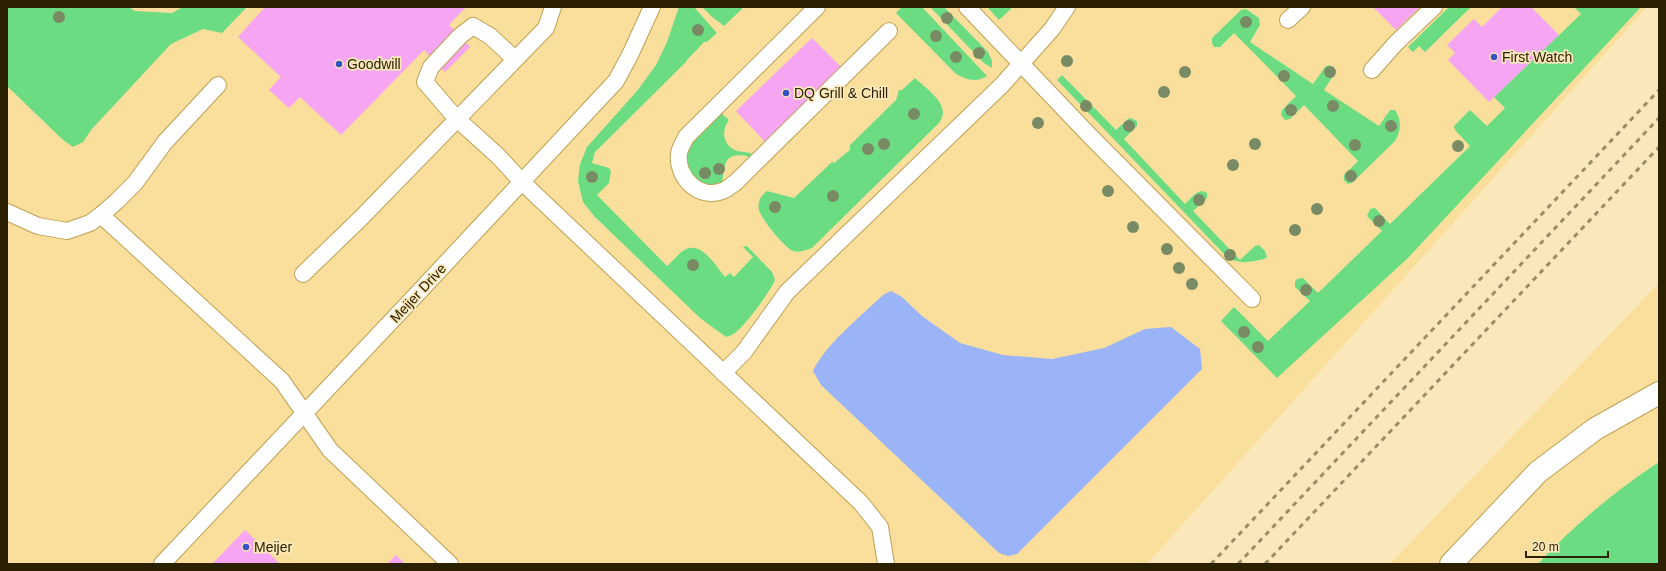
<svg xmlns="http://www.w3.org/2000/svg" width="1666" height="571" font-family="Arial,sans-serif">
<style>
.built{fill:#fadf9c}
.green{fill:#6cdc83}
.water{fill:#9bb4f8}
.building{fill:#f5a5f1}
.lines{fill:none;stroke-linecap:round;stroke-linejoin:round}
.lane-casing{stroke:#bda053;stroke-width:18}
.street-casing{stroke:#bda053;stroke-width:24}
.lane{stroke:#fff;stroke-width:16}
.street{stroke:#fff;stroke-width:22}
.rail{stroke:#9c8d66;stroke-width:3;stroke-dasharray:5 5;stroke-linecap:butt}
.tree{fill:#798b64}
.poi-dot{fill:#3651c3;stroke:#fae8bb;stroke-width:1.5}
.labels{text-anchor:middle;stroke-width:3.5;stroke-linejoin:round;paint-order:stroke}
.poi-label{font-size:14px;fill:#2b2000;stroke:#fae8bb;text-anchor:start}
.street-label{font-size:14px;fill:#2b2000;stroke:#fae8bb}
</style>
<rect width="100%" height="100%" fill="#fae8bb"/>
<g class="built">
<path d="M 7,7 L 1647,7 L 1147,564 L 7,564 Z"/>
<path d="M 1659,283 L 1659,564 L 1390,564 Z"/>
</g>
<g class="green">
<path d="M 7,7 L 129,7 L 135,11 L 172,13 L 183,7 L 247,7 L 222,33 L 203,29 L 171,44 L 91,130 L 83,142 L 73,147 L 62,139 L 7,86 Z"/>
<path d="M 679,7 L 694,7 L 717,33 L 707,42 L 704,42 L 687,60 L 686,62 L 595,152 L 592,163 L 609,168 L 611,171 L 609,183 L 597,195 L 667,266 C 673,262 679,252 686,249 C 702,242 716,266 725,277 L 730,273 L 734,277 L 753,257 L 743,247 L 747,246 L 772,272 L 775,280 C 770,292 745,326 735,333 C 732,335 729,336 726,337 L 700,318 L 594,216 L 583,202 L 578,181 L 580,164 L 587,147 L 637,91 L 656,65 L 667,42 Z"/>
<path d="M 702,7 L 744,7 L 724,26 L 711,16 Z"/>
<path d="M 902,7 L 922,7 L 987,76 C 977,83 965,80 955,73 L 896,13 Z"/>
<path d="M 930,7 L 944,7 L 988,52 L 992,61 L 992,68 L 984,63 Z"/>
<path d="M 987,7 L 1013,7 L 999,20 Z"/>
<path d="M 1449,7 L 1471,7 L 1425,52 L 1419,46 L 1413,52 L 1408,47 Z"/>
<path d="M 1574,7 L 1641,7 L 1408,258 L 1277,378 L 1221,321 L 1234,307 L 1268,341 L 1310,301 L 1295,287 L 1295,282 L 1297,279 L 1303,278 L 1318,293 L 1382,231 L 1367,216 L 1370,209 L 1375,208 L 1390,224 L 1462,154 L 1470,146 L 1455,130 L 1454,126 L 1470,110 L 1487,126 L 1505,108 L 1494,97 L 1581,14 Z"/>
<path d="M 1246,9 L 1259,18 L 1260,25 L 1250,42 L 1313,84 L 1325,67 L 1329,65 L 1333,67 L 1335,73 L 1324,90 L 1379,126 L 1390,110 L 1395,110 C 1402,120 1401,131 1395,141 L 1352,183 L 1348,184 L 1344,180 L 1344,175 L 1358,161 L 1304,105 L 1290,119 L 1285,120 L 1281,115 L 1282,110 L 1296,96 L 1234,33 L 1220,47 L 1214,47 L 1212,43 L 1212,38 L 1241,10 Z"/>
<path d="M 1062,75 L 1116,130 L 1129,118 L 1133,119 L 1137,121 L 1137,126 L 1124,139 L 1185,204 C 1192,198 1198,187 1207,193 L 1207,198 L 1193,211 L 1240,260 L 1255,246 L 1259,245 L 1265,251 L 1267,257 L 1264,259 C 1250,262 1239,265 1226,256 L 1057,80 Z"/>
<path d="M 915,78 C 924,87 943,99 943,113 C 943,116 941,119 940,122 L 812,248 C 805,250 800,253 793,251 C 785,248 761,219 759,210 C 757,202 761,195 767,191 L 794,198 L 832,162 L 834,163 L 850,150 L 850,145 L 896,100 L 899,90 L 902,90 Z"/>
<path d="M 721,113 L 729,120 C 721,130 723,145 735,150 C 742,153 749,151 754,155 L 750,159 L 747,156 C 723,152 725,165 722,184 C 703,186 701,183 688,170 L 686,152 L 690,143 Z"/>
<path d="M 1659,462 L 1659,564 L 1538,564 C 1574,525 1615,491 1659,462 Z"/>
</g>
<path class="water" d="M 891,291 L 902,297 L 922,316 L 960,343 L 1003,355 L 1052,359 L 1104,348 L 1145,329 L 1171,327 L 1200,349 L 1202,369 L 1017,554 L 1008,556 L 999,553 L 821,385 L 813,371 C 825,345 861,316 883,295 Z"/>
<g class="building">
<path d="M 265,7 L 466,7 L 449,25 L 470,47 L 445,72 L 424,50 L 341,135 L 300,97 L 289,108 L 269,90 L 281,77 L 238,37 Z"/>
<path d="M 1373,7 L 1420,7 L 1396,30 Z"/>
<path d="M 1502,7 L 1531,7 L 1559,35 L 1489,102 L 1448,60 L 1455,53 L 1447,45 L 1474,19 L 1482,27 Z"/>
<path d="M 812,38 L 843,69 L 766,143 L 736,111 Z"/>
<path d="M 245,530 L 280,564 L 212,564 Z"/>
<path d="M 396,555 L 405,564 L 387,564 Z"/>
</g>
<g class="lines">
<g class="lane-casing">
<g id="lane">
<path d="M 817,7 L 686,137 C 684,142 679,149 679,154 C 676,177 699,200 722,191 C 727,190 731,185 735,183 L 889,31"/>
<path d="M 967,7 L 1092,138 L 1252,299"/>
<path d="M 1288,20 L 1302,7"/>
<path d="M 515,59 L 490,36 L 473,26 L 460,36 L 431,67 L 425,82 L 456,118 L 498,156 L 522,182 L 861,503 L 880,527 L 886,564"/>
<path d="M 1372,70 L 1396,43 L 1434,7"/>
<path d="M 7,212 L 38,226 L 67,231 L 90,223 L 101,215 L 282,381 L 330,450 L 450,564"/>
<path d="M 101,215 L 117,201 L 135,183 L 165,142 L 218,85"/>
<path d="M 303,274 L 360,219 L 546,28 L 553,7"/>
<path d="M 723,373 L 744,352 L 787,292 L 1002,85 L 1052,29 L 1067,7"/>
<path d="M 162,564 L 417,294 L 616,81 L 630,55 L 652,7"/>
</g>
</g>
<g class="street-casing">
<path id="street" d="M 1451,564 L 1538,472 L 1595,429 L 1659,393"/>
</g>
<use href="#lane" class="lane"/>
<use href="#street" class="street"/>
<g class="rail">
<path d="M 1211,564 L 1659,90"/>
<path d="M 1238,564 L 1659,118"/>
<path d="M 1265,564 L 1659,147"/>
</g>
</g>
<g class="tree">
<circle cx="59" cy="17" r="6"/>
<circle cx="947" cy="18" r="6"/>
<circle cx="1246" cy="22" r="6"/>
<circle cx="698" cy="30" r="6"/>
<circle cx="936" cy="36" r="6"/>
<circle cx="979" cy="53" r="6"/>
<circle cx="956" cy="57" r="6"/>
<circle cx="1067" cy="61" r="6"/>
<circle cx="1185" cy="72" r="6"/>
<circle cx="1330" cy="72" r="6"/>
<circle cx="1284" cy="76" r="6"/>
<circle cx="1164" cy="92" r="6"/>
<circle cx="1086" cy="106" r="6"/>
<circle cx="1333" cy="106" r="6"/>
<circle cx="1291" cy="110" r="6"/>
<circle cx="914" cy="114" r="6"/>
<circle cx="1038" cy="123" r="6"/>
<circle cx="1129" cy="126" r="6"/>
<circle cx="1391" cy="126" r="6"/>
<circle cx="884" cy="144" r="6"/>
<circle cx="1255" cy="144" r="6"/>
<circle cx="1355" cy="145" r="6"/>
<circle cx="1458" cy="146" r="6"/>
<circle cx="868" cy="149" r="6"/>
<circle cx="1233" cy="165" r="6"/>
<circle cx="719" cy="169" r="6"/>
<circle cx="705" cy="173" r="6"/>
<circle cx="1351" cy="176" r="6"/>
<circle cx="592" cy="177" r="6"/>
<circle cx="1108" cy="191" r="6"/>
<circle cx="833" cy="196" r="6"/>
<circle cx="1199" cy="200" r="6"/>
<circle cx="775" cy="207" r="6"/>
<circle cx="1317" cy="209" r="6"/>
<circle cx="1379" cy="221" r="6"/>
<circle cx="1133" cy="227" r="6"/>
<circle cx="1295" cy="230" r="6"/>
<circle cx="1167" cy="249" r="6"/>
<circle cx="1230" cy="255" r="6"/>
<circle cx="693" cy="265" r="6"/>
<circle cx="1179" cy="268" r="6"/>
<circle cx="1192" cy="284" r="6"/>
<circle cx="1306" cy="290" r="6"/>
<circle cx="1244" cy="332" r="6"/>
<circle cx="1258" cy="347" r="6"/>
</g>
<g class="poi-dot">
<circle cx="1494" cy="57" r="4"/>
<circle cx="339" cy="64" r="4"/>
<circle cx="786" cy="93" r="4"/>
<circle cx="246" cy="547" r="4"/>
</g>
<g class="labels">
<g class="poi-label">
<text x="1502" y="62">First Watch</text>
<text x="347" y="69">Goodwill</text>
<text x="794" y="98">DQ Grill &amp; Chill</text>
<text x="254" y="552">Meijer</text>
</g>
<g class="street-label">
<text transform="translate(418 293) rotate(-47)" y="5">Meijer Drive</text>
</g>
</g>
<rect width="1666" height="571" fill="none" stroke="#2b2000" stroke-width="16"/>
<path d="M1526 551v6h82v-6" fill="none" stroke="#2b2000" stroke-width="2"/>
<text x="1532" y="551" font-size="12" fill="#2b2000" stroke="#fae8bb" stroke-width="3" paint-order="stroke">20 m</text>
</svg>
